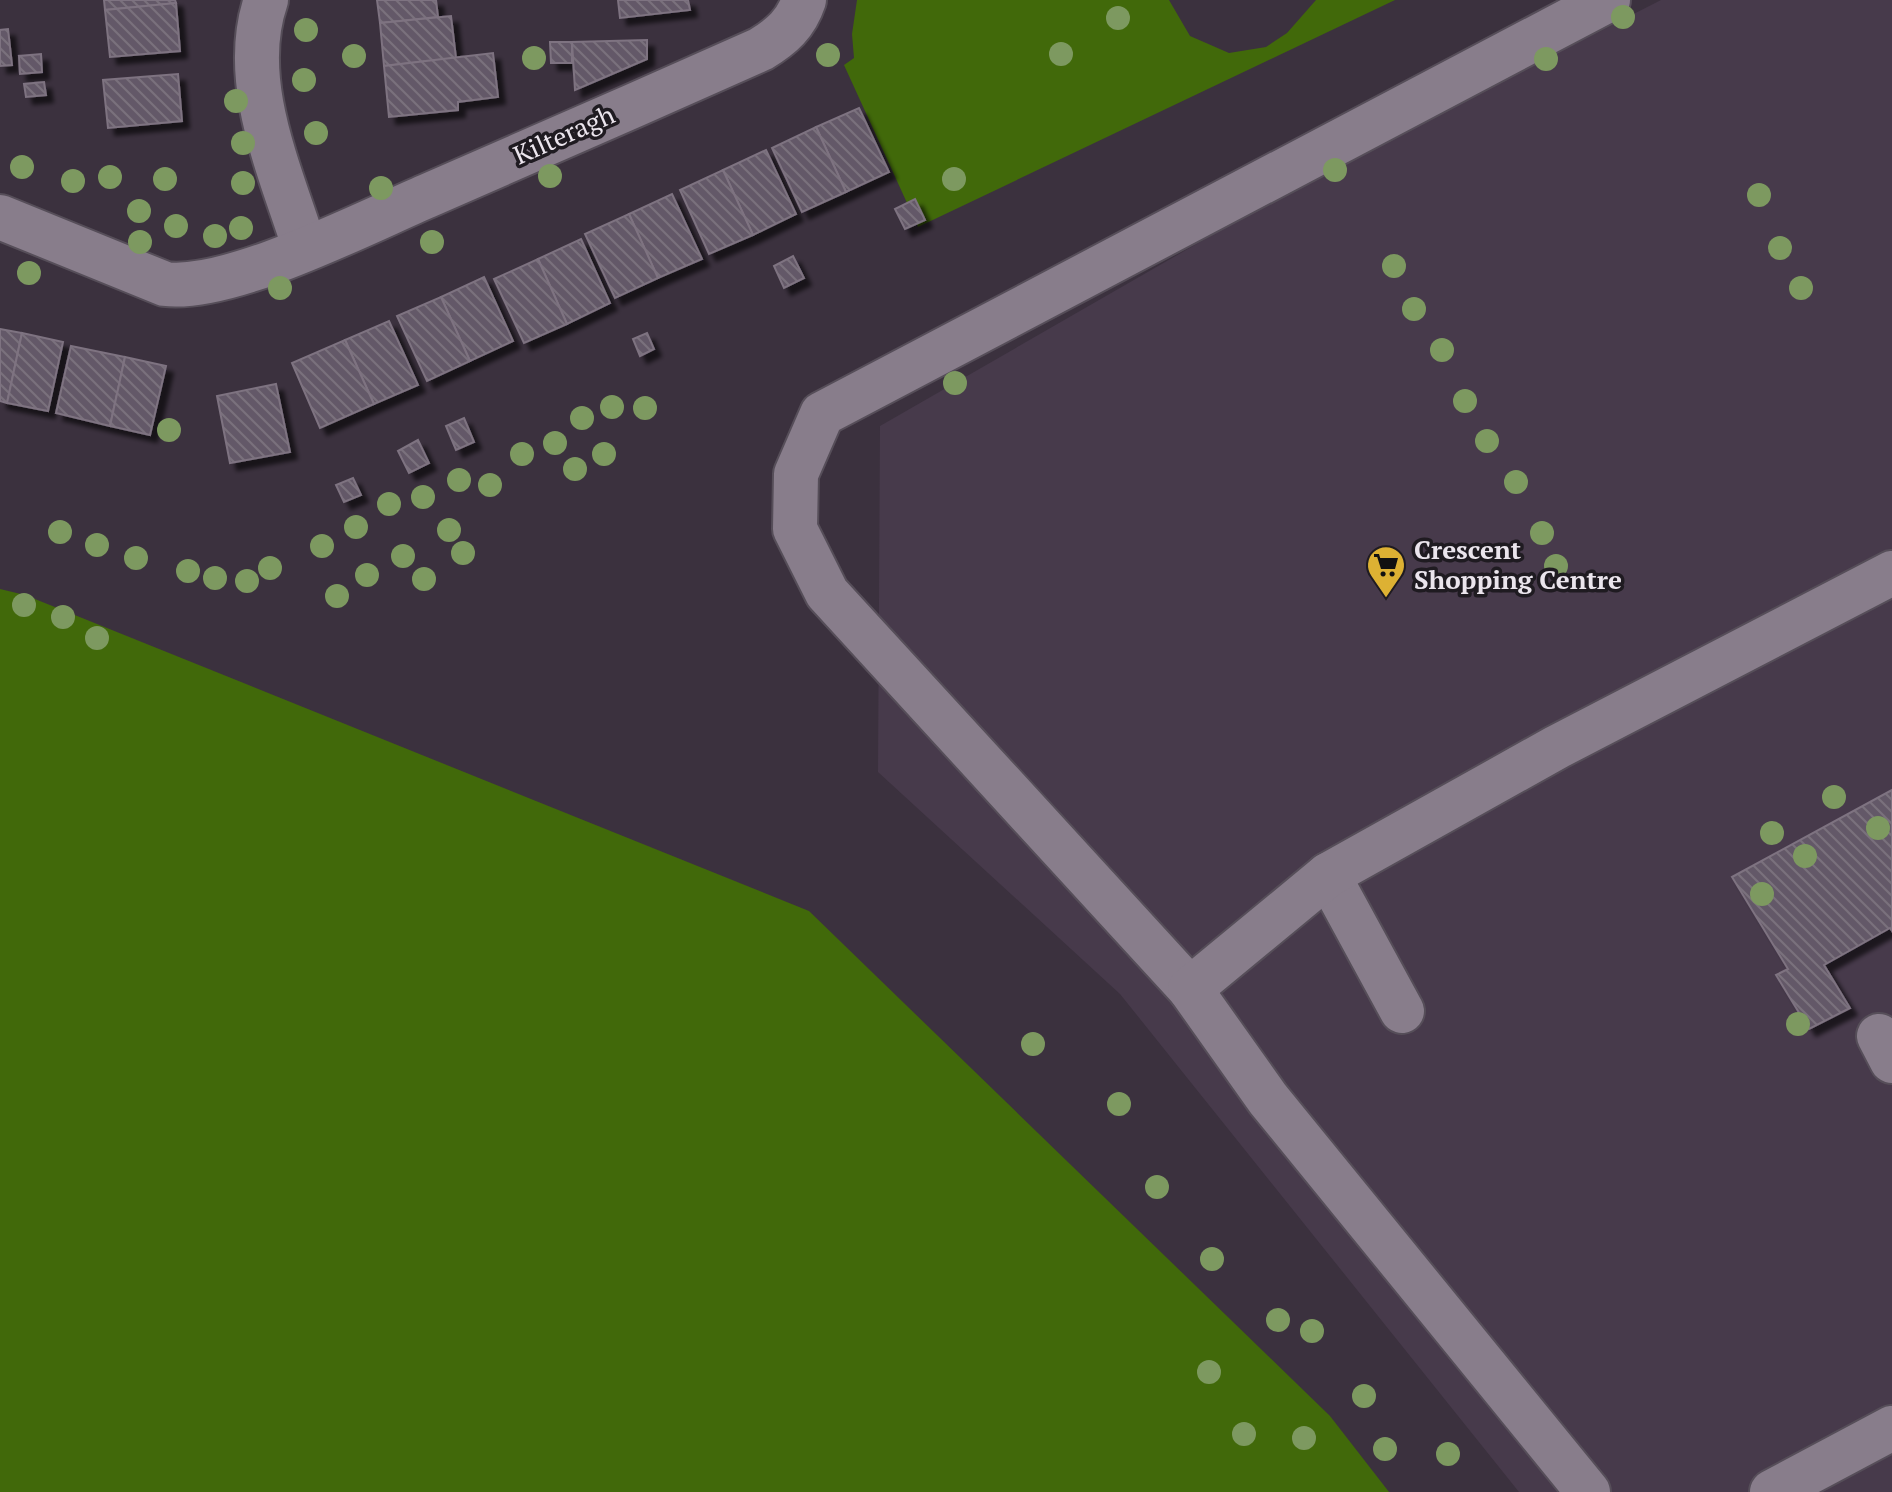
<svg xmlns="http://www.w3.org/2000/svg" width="1892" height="1492" font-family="'PT Serif',serif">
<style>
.built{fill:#473a4b}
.green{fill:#41690a}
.building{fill:url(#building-back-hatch);stroke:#7e7381;stroke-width:2;filter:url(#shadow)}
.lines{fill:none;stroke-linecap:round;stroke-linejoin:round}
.minor-casing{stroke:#564e59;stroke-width:48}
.minor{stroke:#887d8b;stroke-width:44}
.tree{fill:#7d9960}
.labels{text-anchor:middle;stroke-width:7;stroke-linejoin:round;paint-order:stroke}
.street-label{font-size:26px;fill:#ebe5ed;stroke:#1f1b21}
.poi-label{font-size:26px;font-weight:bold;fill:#ebe5ed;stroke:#1f1b21;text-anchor:start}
</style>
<defs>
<pattern id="building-back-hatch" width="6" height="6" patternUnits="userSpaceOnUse" patternTransform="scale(2)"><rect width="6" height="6" fill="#645967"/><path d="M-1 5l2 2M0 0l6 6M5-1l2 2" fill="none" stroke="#7a717d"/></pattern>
<filter id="shadow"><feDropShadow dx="7" dy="7" stdDeviation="2" flood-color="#0009"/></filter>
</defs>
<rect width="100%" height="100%" fill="#3b313e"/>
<path class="built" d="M 1661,0 L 1892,0 L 1892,1492 L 1519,1492 L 1120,994 L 878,772 L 880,426 L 1299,185 Z"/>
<g class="green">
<path d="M 857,0 L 1169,0 L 1190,36 L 1229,53 L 1266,47 L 1287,33 L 1316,0 L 1395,0 L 918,227 L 844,65 L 854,58 L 852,34 Z"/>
<path d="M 0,589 L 25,595 L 809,911 L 1330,1416 L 1389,1492 L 0,1492 Z"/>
</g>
<g class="building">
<path d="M 104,0 L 175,0 L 176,3 L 105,10 Z"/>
<path d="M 377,0 L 436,0 L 438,17 L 380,23 Z"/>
<path d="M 618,0 L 688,0 L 690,10 L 620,18 Z"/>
<path d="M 176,3 L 180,51 L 110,57 L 105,10 Z"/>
<path d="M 451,16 L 456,58 L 384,66 L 380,23 Z"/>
<path d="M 8,29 L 12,65 L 0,66 L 0,30 Z"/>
<path d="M 647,40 L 647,59 L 575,90 L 572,42 Z"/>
<path d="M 550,42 L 572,42 L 572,63 L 551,63 Z"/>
<path d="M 493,53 L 498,97 L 458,102 L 458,110 L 389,117 L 384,66 Z"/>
<path d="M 41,54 L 42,72 L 20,74 L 19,56 Z"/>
<path d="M 178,74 L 182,121 L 108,128 L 103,80 Z"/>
<path d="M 44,82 L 46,95 L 26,97 L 24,84 Z"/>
<path d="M 859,108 L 889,172 L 846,192 L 816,127 Z"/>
<path d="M 816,127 L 846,192 L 802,212 L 772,148 Z"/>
<path d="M 766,150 L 796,214 L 753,235 L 723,170 Z"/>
<path d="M 723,170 L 753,235 L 709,254 L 680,190 Z"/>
<path d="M 672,194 L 702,259 L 658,278 L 629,214 Z"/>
<path d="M 915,199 L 925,220 L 905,229 L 895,209 Z"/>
<path d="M 629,214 L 658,278 L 615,298 L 585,234 Z"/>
<path d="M 581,239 L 610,303 L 567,324 L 538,259 Z"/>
<path d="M 793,256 L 804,278 L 784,288 L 774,266 Z"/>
<path d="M 538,259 L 567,324 L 524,343 L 494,279 Z"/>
<path d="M 484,277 L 513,341 L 470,361 L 441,297 Z"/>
<path d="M 441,297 L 470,361 L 427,381 L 397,316 Z"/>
<path d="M 389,321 L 418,385 L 374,404 L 345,340 Z"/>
<path d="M 0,329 L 22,333 L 7,403 L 0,401 Z"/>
<path d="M 22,333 L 63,342 L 48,411 L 7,403 Z"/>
<path d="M 647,333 L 654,349 L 640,356 L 633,339 Z"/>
<path d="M 345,340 L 374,404 L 320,428 L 292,363 Z"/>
<path d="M 71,346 L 125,357 L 110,426 L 56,413 Z"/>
<path d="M 125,357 L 166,366 L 150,435 L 110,426 Z"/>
<path d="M 276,384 L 290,452 L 230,463 L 217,396 Z"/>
<path d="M 464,418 L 474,442 L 456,450 L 446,426 Z"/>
<path d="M 418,440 L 429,463 L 409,473 L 398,451 Z"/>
<path d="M 353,478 L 361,495 L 344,502 L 336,485 Z"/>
<path d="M 1892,790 L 1892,931 L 1890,928 L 1824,965 L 1850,1008 L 1809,1029 L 1776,975 L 1788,969 L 1732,877 Z"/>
</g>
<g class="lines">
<g class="minor-casing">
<g id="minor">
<path d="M 266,0 C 238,81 281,172 305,249"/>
<path d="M 0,217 L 165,284 C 230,292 364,223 427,196 C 539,147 650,99 761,49 C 782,36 796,24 804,0"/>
<path d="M 1328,875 L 1402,1011"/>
<path d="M 1190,989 L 827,593 L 795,529 L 796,474 L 822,414 L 1608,0"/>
<path d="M 1879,1036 L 1892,1061"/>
<path d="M 1588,1492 L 1268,1099 L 1190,989 L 1328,875 L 1557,747 L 1892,573"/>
<path d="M 1772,1492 L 1892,1428"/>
</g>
</g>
<use href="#minor" class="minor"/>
</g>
<g class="tree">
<circle cx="1623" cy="17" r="12"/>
<circle cx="1118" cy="18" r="12"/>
<circle cx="306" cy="30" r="12"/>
<circle cx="1061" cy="54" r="12"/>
<circle cx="828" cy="55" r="12"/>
<circle cx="354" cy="56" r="12"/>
<circle cx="534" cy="58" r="12"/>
<circle cx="1546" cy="59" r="12"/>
<circle cx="304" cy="80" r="12"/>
<circle cx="236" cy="101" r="12"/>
<circle cx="316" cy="133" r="12"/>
<circle cx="243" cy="143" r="12"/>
<circle cx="22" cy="167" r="12"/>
<circle cx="1335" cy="170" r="12"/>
<circle cx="550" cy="176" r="12"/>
<circle cx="110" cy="177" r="12"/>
<circle cx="165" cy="179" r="12"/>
<circle cx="954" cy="179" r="12"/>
<circle cx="73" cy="181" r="12"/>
<circle cx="243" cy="183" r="12"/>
<circle cx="381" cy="188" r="12"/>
<circle cx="1759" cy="195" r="12"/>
<circle cx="139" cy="211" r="12"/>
<circle cx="176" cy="226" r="12"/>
<circle cx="241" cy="228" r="12"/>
<circle cx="215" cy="236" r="12"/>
<circle cx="140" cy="242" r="12"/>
<circle cx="432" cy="242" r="12"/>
<circle cx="1780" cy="248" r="12"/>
<circle cx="1394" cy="266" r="12"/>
<circle cx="29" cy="273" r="12"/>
<circle cx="280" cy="288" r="12"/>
<circle cx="1801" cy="288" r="12"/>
<circle cx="1414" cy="309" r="12"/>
<circle cx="1442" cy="350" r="12"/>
<circle cx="955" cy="383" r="12"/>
<circle cx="1465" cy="401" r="12"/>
<circle cx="612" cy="407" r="12"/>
<circle cx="645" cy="408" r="12"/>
<circle cx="582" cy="418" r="12"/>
<circle cx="169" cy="430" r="12"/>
<circle cx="1487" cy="441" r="12"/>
<circle cx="555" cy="443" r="12"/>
<circle cx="522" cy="454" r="12"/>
<circle cx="604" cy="454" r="12"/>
<circle cx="575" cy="469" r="12"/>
<circle cx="459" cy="480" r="12"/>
<circle cx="1516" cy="482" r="12"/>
<circle cx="490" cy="485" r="12"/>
<circle cx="423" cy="497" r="12"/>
<circle cx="389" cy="504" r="12"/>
<circle cx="356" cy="527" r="12"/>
<circle cx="449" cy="530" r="12"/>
<circle cx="60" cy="532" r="12"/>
<circle cx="1542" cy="533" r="12"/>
<circle cx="97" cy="545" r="12"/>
<circle cx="322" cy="546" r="12"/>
<circle cx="463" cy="553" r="12"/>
<circle cx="403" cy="556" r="12"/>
<circle cx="136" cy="558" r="12"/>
<circle cx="1556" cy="566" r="12"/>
<circle cx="270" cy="568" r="12"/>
<circle cx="188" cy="571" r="12"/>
<circle cx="367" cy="575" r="12"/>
<circle cx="215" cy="578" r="12"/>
<circle cx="424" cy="579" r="12"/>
<circle cx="247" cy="581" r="12"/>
<circle cx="337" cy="596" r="12"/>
<circle cx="24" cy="605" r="12"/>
<circle cx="63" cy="617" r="12"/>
<circle cx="97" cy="638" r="12"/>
<circle cx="1834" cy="797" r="12"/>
<circle cx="1878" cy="828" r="12"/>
<circle cx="1772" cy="833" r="12"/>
<circle cx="1805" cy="856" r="12"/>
<circle cx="1762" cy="894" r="12"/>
<circle cx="1798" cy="1024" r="12"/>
<circle cx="1033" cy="1044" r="12"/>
<circle cx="1119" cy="1104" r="12"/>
<circle cx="1157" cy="1187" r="12"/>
<circle cx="1212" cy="1259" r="12"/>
<circle cx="1278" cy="1320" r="12"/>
<circle cx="1312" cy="1331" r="12"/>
<circle cx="1209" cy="1372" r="12"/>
<circle cx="1364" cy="1396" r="12"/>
<circle cx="1244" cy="1434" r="12"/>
<circle cx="1304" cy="1438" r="12"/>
<circle cx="1385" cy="1449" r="12"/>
<circle cx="1448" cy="1454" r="12"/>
</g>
<defs>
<g id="supermarket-pin" transform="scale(2)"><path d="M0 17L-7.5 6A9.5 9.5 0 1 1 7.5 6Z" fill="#ddb133" stroke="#1f1b21"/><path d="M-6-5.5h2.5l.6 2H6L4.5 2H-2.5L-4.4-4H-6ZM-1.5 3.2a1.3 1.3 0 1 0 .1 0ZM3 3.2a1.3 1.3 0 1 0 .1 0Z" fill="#111"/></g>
</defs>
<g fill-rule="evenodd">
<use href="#supermarket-pin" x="1386" y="565"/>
</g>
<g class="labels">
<g class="street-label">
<text transform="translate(564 135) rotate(-24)" y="9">Kilteragh</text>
</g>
<g class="poi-label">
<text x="1414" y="559">Crescent<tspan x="1414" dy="30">Shopping Centre</tspan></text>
</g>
</g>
</svg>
